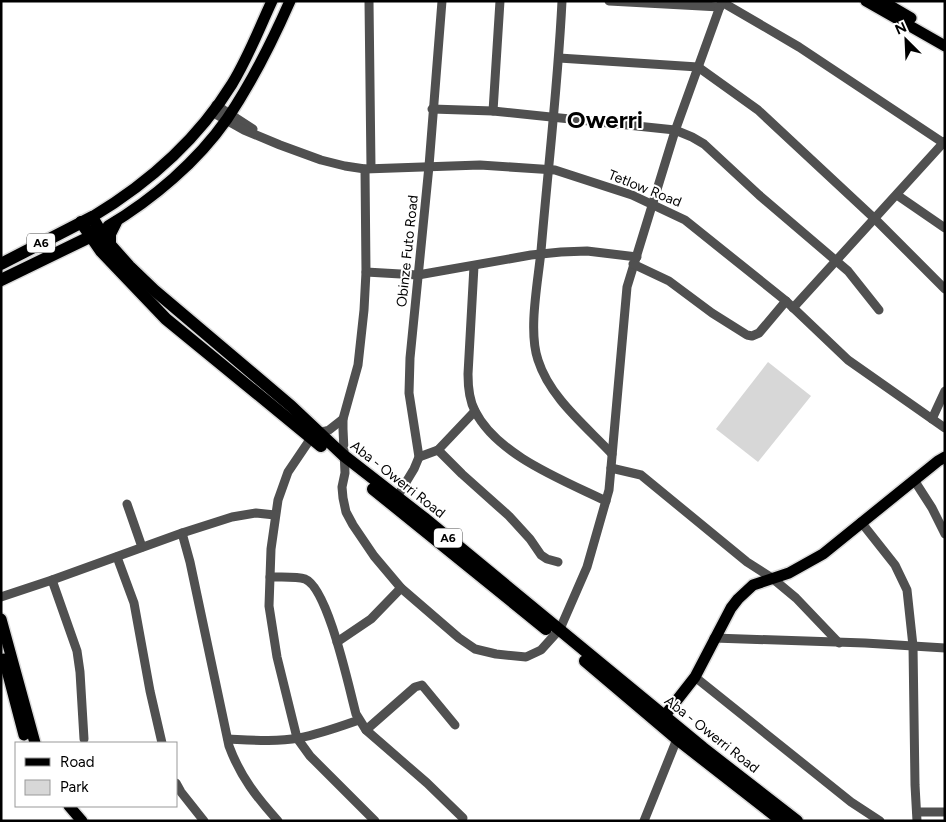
<svg xmlns="http://www.w3.org/2000/svg" width="946" height="822" font-family="Figtree,sans-serif">
<style>
.green{fill:#d7d7d7}
.lines{fill:none;stroke-linecap:round;stroke-linejoin:round}
.major-casing{stroke:#dbdbdb;stroke-width:14}
.highway-casing{stroke:#dbdbdb;stroke-width:15}
.minor{stroke:#505050;stroke-width:9}
.major{stroke:#000;stroke-width:11}
.highway{stroke:#000;stroke-width:12}
.labels{text-anchor:middle;stroke-width:4;stroke-linejoin:round;paint-order:stroke}
.shield{fill:#fff;stroke:#4c4c4c;stroke-width:1}
.shield-label{font-size:12px;font-weight:bold;fill:#000}
.street-label{font-size:14px;fill:#000;stroke:#fff}
.town-label{font-size:24px;font-weight:bold;fill:#000;stroke:#fff}
</style>
<rect width="100%" height="100%" fill="#fff"/>
<path class="green" d="M 768,362 L 811,396 L 758,462 L 716,429 Z"/>
<g class="lines">
<g class="major-casing">
<g id="major">
<path d="M 866,1 L 945,46"/>
<path d="M 882,1 L 911,18"/>
<path d="M 92,217 C 147,184 198,139 232,84 C 248,58 259,29 272,1"/>
<path d="M 108,226 C 153,199 197,162 227,119 C 252,82 272,42 290,1"/>
<path d="M 1,619 L 35,743"/>
<path d="M 4,659 L 24,735"/>
<path d="M 659,723 L 695,677 L 731,608 L 738,599 L 753,585 L 789,573 L 823,554 L 938,461 L 945,457"/>
<path d="M 69,806 L 82,821"/>
</g>
</g>
<g class="highway-casing">
<g id="highway">
<path d="M 81,222 L 101,251 L 166,319 L 321,446"/>
<path d="M 110,244 L 110,234 L 116,222"/>
<path d="M 1,264 L 92,217 L 105,239 L 129,266 L 154,290 L 291,406 L 343,455 L 424,518 L 703,748 L 797,821"/>
<path d="M 1,280 L 98,233"/>
<path d="M 373,489 L 546,629"/>
<path d="M 585,661 L 677,739 L 782,821"/>
</g>
</g>
<g class="minor">
<path d="M 369,1 L 371,168"/>
<path d="M 562,1 C 558,85 548,167 541,251 C 538,282 528,331 538,360 C 550,398 586,426 612,454"/>
<path d="M 609,1 L 720,7"/>
<path d="M 722,2 L 799,47 L 945,144"/>
<path d="M 559,58 L 698,67 L 758,110 L 875,219 L 945,289"/>
<path d="M 216,105 L 253,129"/>
<path d="M 432,109 L 493,111 L 675,130 L 692,137 L 704,144 L 759,195 L 848,271 L 879,310"/>
<path d="M 493,111 L 500,1"/>
<path d="M 212,112 L 244,130 L 280,145 L 321,160 L 345,166 L 365,169 L 480,165 L 555,170 L 632,195 L 685,220 L 786,301 L 848,360 L 945,428"/>
<path d="M 365,169 L 366,272 L 364,310 L 358,365 L 343,419 L 343,429 L 345,473 L 342,487 L 343,498 L 346,512 L 353,525 L 374,556 L 401,588 L 459,638 L 475,649 L 496,654 L 526,657 L 541,650 L 560,629 L 587,567 L 609,490 L 627,287 L 675,131 L 722,1"/>
<path d="M 897,195 L 945,228"/>
<path d="M 633,264 L 669,281 L 712,313 L 747,335 L 752,336 L 759,333 L 786,301"/>
<path d="M 474,266 L 468,374 C 468,386 469,400 475,411 C 497,455 563,480 606,501"/>
<path d="M 366,272 L 418,275 L 531,255 L 561,252 L 587,251 L 637,257"/>
<path d="M 793,308 L 945,141"/>
<path d="M 343,419 L 329,430 L 318,433 L 311,438 L 288,472 L 278,500 L 271,549 L 269,606 L 277,657 L 297,738 L 310,756 L 375,821"/>
<path d="M 932,419 L 945,391"/>
<path d="M 438,450 L 462,474 L 509,516 L 530,539 L 541,555 L 547,559 L 558,562"/>
<path d="M 419,457 L 438,450 L 475,411"/>
<path d="M 611,468 L 641,475 L 747,562 L 772,578 L 796,598 L 839,643"/>
<path d="M 914,480 L 932,508 L 945,534"/>
<path d="M 397,497 L 414,469 L 419,457 L 409,393 L 410,358 L 429,166 L 442,1"/>
<path d="M 127,504 L 142,547"/>
<path d="M 861,522 L 895,565 L 907,590 L 913,646 L 915,785 L 917,821"/>
<path d="M 182,533 L 190,562 L 229,746 C 240,776 257,798 278,821"/>
<path d="M 117,557 L 134,603 L 150,691 L 162,743"/>
<path d="M 270,577 C 279,577 297,576 305,579 C 328,588 349,688 356,714 L 366,730 L 427,783 L 463,818"/>
<path d="M 52,580 L 77,651 L 80,672 L 84,739"/>
<path d="M 1,597 L 52,580 L 182,533 L 232,517 L 256,513 L 275,515"/>
<path d="M 714,638 L 865,643 L 945,648"/>
<path d="M 337,642 L 371,619 L 401,588"/>
<path d="M 695,677 L 851,802 L 880,821"/>
<path d="M 366,730 L 415,687 L 422,685 L 455,725"/>
<path d="M 228,739 C 251,740 276,742 299,738 C 320,734 339,727 359,720"/>
<path d="M 176,783 L 181,792 L 204,821"/>
<path d="M 917,812 L 945,812"/>
<path d="M 644,821 L 677,739"/>
</g>
<use href="#major" class="major"/>
<use href="#highway" class="highway"/>
</g>
<g class="labels">
<g class="shield">
<rect x="27" y="233.5" width="28" height="19" rx="4"/>
<rect x="434" y="528.5" width="28" height="19" rx="4"/>
</g>
<g class="shield-label">
<text x="41" y="247">A6</text>
<text x="448" y="542">A6</text>
</g>
<g class="street-label">
<text transform="translate(645 188) rotate(22)" y="5">Tetlow Road</text>
<text transform="translate(407 251) rotate(-84)" y="5">Obinze Futo Road</text>
<text transform="translate(398 479) rotate(38)" y="5">Aba - Owerri Road</text>
<text transform="translate(712 734) rotate(38)" y="5">Aba - Owerri Road</text>
</g>
<g class="town-label">
<text x="605" y="128">Owerri</text>
</g>
</g>
<rect width="946" height="822" fill="none" stroke="#000000" stroke-width="5"/>
<rect x="15" y="742" width="162" height="65" fill="#ffffff" stroke="#999999"/>
<rect x="25" y="758" width="25" height="8" fill="#000000" stroke="#999999"/>
<text x="60" y="767" font-size="15" fill="#000000">Road</text>
<rect x="25" y="780" width="25" height="15" fill="#d7d7d7" stroke="#999999"/>
<text x="60" y="792" font-size="15" fill="#000000">Park</text>
<g transform="translate(906 40) rotate(336)" stroke="#ffffff" stroke-width="4" paint-order="stroke">
<path d="M0-4L9 19L0 12L-9 19Z" fill="#000000"/>
<text y="-8" font-size="14" font-weight="bold" text-anchor="middle" fill="#000000">N</text>
</g>
</svg>
